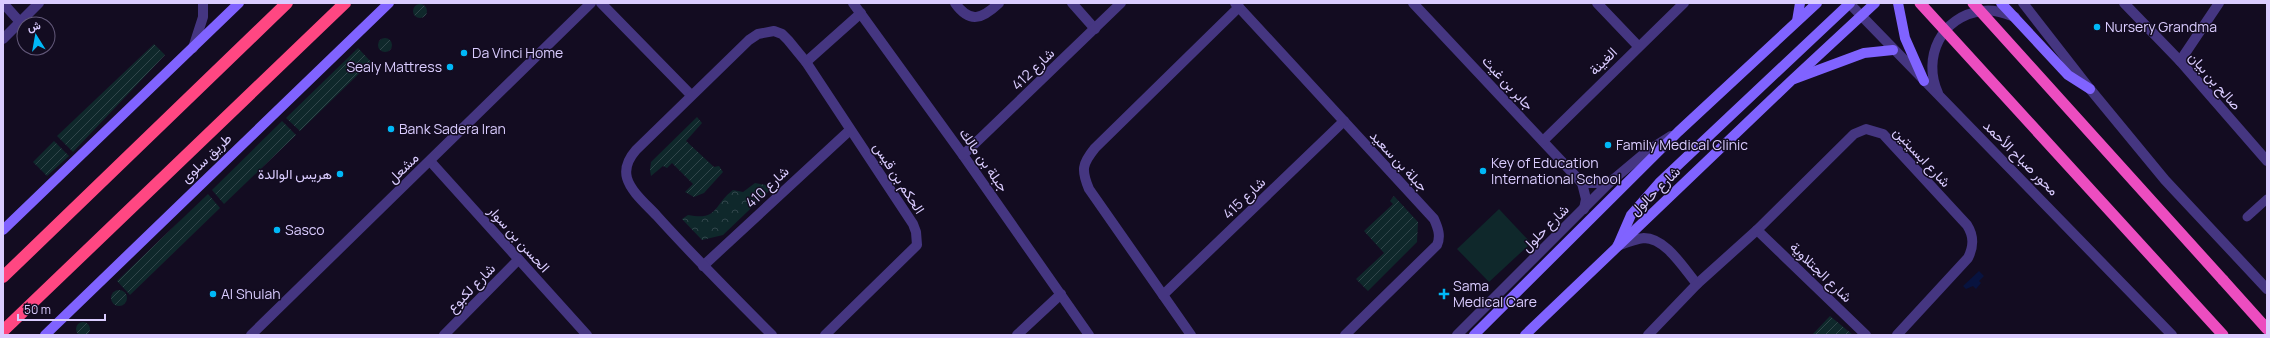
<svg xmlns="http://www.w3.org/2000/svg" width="2270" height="338" font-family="Manrope,Vazirmatn,sans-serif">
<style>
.forest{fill:url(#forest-crowns)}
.garden{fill:url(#garden-furrows)}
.pitch{fill:#0f282b}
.water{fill:#08133f}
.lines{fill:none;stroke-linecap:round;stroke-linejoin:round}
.pedestrian{stroke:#453681;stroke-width:9}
.minor{stroke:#453681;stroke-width:10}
.tertiary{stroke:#453681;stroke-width:10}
.secondary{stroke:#8063ff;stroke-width:10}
.trunk{stroke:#ec4dc0;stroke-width:11}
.motorway{stroke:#ff4782;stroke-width:12}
.trunk-bridge{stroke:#ec4dc0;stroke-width:11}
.poi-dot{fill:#00b8f7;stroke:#130c21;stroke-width:1.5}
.labels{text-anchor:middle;stroke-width:3;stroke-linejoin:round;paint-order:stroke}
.poi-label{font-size:14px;fill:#daccff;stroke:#130c21;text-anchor:start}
.street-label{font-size:14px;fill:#daccff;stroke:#130c21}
</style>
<defs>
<pattern id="forest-crowns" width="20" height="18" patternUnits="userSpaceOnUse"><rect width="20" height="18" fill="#0f282b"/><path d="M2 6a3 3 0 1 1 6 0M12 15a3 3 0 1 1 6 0" fill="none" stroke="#31464b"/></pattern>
<pattern id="garden-furrows" width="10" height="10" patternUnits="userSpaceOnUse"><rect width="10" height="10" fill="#0f282b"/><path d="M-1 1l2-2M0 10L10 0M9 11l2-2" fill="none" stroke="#31464b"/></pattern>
</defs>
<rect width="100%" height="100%" fill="#130c21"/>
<path class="forest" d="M 755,183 L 766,185 L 771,189 L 723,235 L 702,240 L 682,219 L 688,215 C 719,221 713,205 733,190 L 743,192 Z"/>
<g class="garden">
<circle cx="420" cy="11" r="7"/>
<circle cx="385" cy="45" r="7"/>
<path d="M 154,44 L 165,55 L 73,152 L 57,136 Z"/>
<path d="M 358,48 L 371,62 L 300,131 L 286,118 Z"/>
<path d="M 697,117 L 702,123 L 686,141 L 714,167 L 719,166 L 723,172 L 704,193 L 694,197 L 685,192 L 693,184 L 672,163 L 667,168 L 663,166 L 651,176 L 650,170 L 651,162 Z"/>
<path d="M 282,121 L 296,135 L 224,204 L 212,190 Z"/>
<path d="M 54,141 L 69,156 L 47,176 L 33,162 Z"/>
<path d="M 208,194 L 220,208 L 130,295 L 117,281 Z"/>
<path d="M 1394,196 L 1418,222 L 1417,242 L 1368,291 L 1356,279 L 1384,253 L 1364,231 L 1393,204 L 1390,201 Z"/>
<circle cx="119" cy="298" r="8"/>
<path d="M 1830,316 L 1853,335 L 1812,335 Z"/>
<circle cx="83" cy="329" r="7"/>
</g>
<path class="pitch" d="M 1499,209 L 1531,243 L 1489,282 L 1457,249 Z"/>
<path class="water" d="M 1979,271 L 1984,276 L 1979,281 L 1981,283 L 1976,289 L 1973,286 L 1966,289 L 1963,286 Z"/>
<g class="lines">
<path class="pedestrian" d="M 2247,217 L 2267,199"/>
<g class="minor">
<path d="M 3,3 L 20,22"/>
<path d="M 601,3 L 691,95"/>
<path d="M 853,3 L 963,155 L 1089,335"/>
<path d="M 955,3 C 970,24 982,19 999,3"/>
<path d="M 1072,3 L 1095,29"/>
<path d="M 1235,3 L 1434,219 C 1438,228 1441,236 1437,245 L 1345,335"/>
<path d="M 1413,3 L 1582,183 L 1586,199 L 1584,209"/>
<path d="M 1597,3 L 1638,46"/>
<path d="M 2124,3 L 2180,61 L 2267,161"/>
<path d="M 3,39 L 39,3"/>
<path d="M 193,48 L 203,17 L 203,3"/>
<path d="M 2180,61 L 2219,3"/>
<path d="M 806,62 L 861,13"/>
<path d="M 1543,141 L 1684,3"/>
<path d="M 963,155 L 1121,3"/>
<path d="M 430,161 L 587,335"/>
<path d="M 1582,183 L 1609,183"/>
<path d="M 1757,230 L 1866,335"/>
<path d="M 1617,246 C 1625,243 1635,239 1644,238 C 1666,238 1684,269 1697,284"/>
<path d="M 703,266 L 850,130"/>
<path d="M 1163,295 L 1344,121"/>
<path d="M 251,335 L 591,3"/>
<path d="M 444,335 L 518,260"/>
<path d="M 772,335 C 733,296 694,257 657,216 C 647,205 631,192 627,178 C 624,167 629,158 636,150 L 749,40 L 758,34 L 774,31 L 782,34 L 788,40 L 806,62 L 913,224 L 916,232 L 917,245 L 914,248 L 825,335"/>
<path d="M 1017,335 L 1061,294"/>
<path d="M 1191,335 L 1089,189 C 1081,170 1082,164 1095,148 L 1239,7"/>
<path d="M 1457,335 L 1609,183 L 1646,152 L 1671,136"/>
<path d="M 1648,335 L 1697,284 L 1757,230 L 1854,134 L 1866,129 L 1883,134 L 1967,225 C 1974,236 1974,246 1968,258 L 1897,335"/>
</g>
<g class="tertiary">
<path d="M 1849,3 L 2172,335"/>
<path d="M 2023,3 L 2090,89 L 2165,180 L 2267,289"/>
<path d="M 1938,93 C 1922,58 1941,16 1982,11 C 1993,9 2004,13 2015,17"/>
</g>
<g class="secondary">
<path d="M 1898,3 L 1905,38 L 1924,81"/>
<path d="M 2001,3 L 2068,75 L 2090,89"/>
<path d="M 1797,21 L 1800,3"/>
<path d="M 1794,79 L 1864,53 L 1893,50"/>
<path d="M 3,230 L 239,3"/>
<path d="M 1618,245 L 1631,215 L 1659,183 L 1850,3"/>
<path d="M 45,335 L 389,3"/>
<path d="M 1474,335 L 1678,132 L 1817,3"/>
<path d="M 1525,335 L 1792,80 L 1875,3"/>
</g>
<path class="trunk" d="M 2223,280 L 2267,329"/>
<g class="motorway">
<path d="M 3,277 L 287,3"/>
<path d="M 3,331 L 345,3"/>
</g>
<g class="trunk-bridge">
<path d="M 1920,3 L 2223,335"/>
<path d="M 1973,3 L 2223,280"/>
</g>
</g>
<g class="poi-dot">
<circle cx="2097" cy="27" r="4"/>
<circle cx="464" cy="53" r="4"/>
<circle cx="450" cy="67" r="4"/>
<circle cx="391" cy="129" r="4"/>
<circle cx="1608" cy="145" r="4"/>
<circle cx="1483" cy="171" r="4"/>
<circle cx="340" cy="174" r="4"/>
<circle cx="277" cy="230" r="4"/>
<circle cx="213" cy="294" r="4"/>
<path d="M1442 288h4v4h4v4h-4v4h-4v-4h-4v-4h4z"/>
</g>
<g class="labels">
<g class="poi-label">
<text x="2105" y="32">Nursery Grandma</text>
<text x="472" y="58">Da Vinci Home</text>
<text x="442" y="72" text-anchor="end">Sealy Mattress</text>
<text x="399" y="134">Bank Sadera Iran</text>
<text x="1616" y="150">Family Medical Clinic</text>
<text x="1491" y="168">Key of Education<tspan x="1491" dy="16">International School</tspan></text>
<text x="332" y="179" text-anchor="end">هريس الوالدة</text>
<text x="285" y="235">Sasco</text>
<text x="1453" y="291">Sama<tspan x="1453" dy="16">Medical Care</tspan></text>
<text x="221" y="299">Al Shulah</text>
</g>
<g class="street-label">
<text transform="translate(1603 61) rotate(-45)" y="5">الغينة</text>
<text transform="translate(1033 69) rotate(-44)" y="5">شارع 412</text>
<text transform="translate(2215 81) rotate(49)" y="5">صالح بن بيان</text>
<text transform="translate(1508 83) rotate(47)" y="5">جابر بن غيث</text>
<text transform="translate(1922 157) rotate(47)" y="5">شارع ابسيتين</text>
<text transform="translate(206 158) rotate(-44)" y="5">طريق سلوى</text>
<text transform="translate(2021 158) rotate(45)" y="5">محور صباح الأحمد</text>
<text transform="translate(984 160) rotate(55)" y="5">جبلة بن مالك</text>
<text transform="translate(1399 161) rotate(47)" y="5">جبلة بن سعيد</text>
<text transform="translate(403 168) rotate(-44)" y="5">مشعل</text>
<text transform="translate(899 178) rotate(57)" y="5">الحكم بن قيس</text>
<text transform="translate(767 187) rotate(-43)" y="5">شارع 410</text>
<text transform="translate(1655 191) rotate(-44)" y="5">شارع حالول</text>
<text transform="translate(1244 198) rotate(-44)" y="5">شارع 415</text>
<text transform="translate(1545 228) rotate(-45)" y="5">شارع حلول</text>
<text transform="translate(519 239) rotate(48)" y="5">الحسن بن سوار</text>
<text transform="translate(1821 272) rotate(44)" y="5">شارع الجتلاوية</text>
<text transform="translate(471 288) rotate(-46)" y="5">شارع لكبوع</text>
</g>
</g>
<rect width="2270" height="338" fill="none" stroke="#daccff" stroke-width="8"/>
<g transform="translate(36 36) rotate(349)"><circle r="19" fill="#130c21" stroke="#63597a"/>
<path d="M0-3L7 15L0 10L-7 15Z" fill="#00b8f7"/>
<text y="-6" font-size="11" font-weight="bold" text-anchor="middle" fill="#daccff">ش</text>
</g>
<path d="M18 314v6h87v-6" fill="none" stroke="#daccff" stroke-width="2"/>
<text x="24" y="314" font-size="12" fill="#daccff" stroke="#130c21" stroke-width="3" paint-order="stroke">50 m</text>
</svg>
